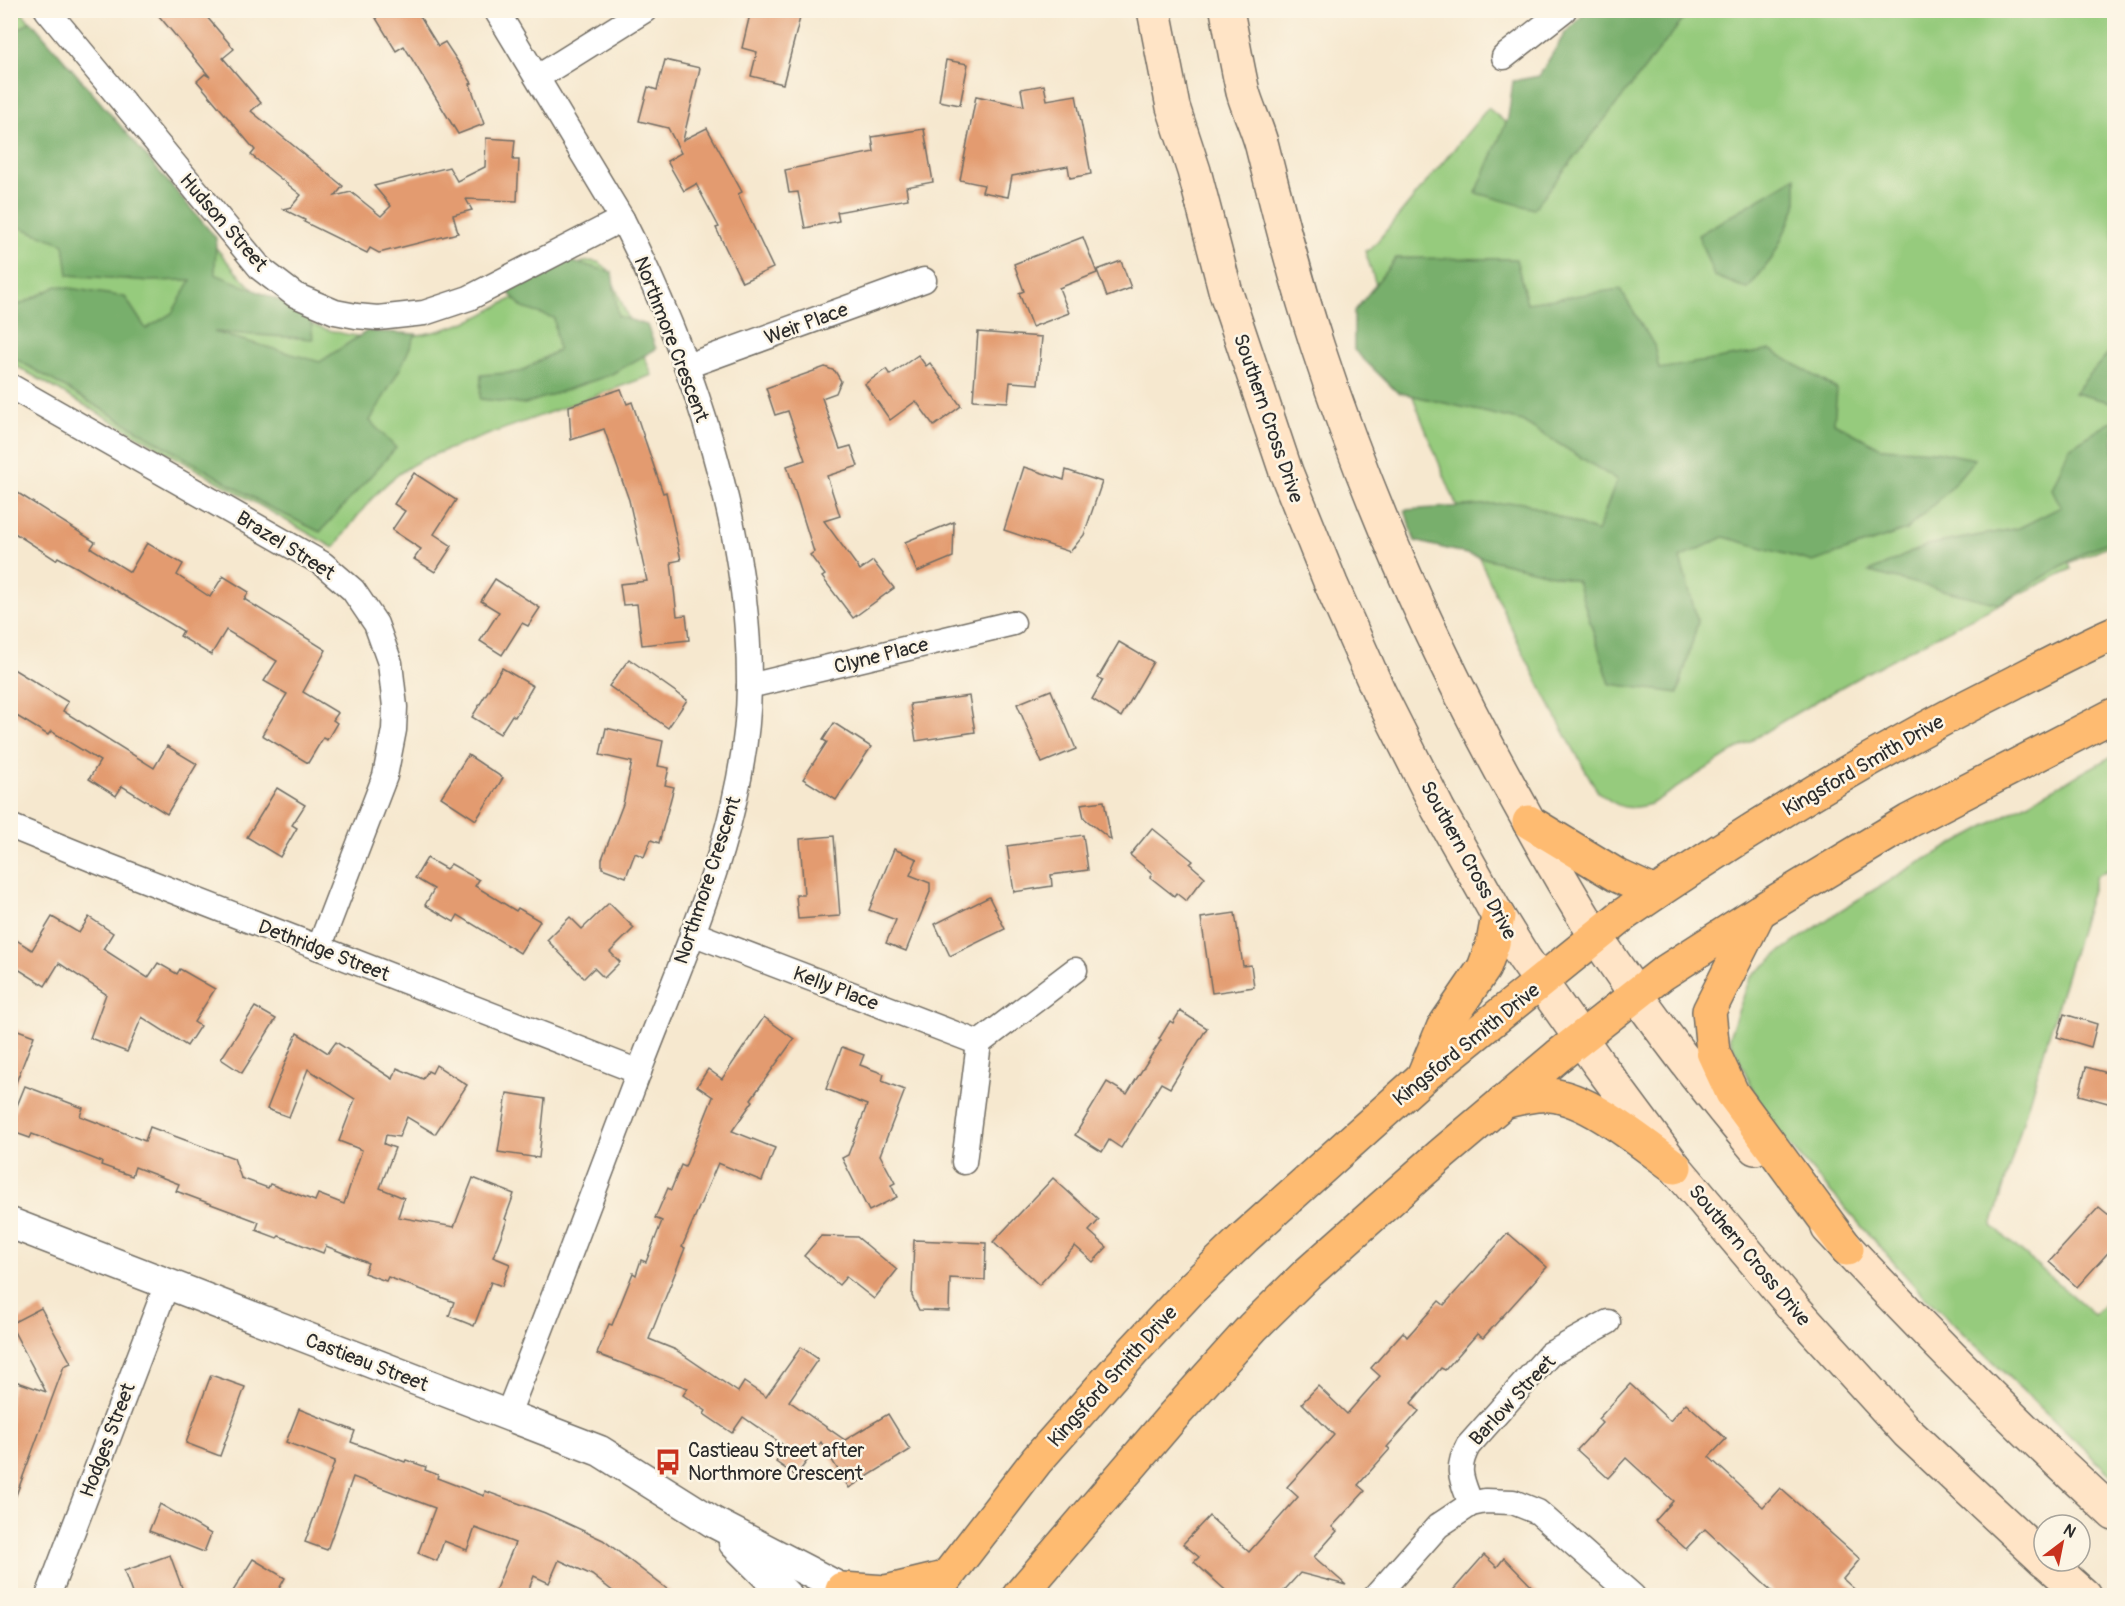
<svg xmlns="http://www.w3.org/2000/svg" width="2125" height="1606" font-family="Pangolin,sans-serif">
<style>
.green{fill:#96cb7d;stroke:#607b54;stroke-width:1.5}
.forest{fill:#78af6c;stroke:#526d4c;stroke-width:1.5}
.building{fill:#e39b6f}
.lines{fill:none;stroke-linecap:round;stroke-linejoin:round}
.minor-casing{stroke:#726d64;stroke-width:27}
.tertiary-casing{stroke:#726d64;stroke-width:33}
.secondary-casing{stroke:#726d64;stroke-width:36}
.primary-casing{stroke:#726d64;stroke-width:36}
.minor{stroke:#fff;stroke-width:24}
.tertiary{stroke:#fff;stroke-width:30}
.secondary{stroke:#ffe4c6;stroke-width:33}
.primary{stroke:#febb71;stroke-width:33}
.labels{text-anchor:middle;stroke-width:5;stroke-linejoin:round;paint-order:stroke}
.street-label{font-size:20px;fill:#2b2b2b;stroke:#fcf5e5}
.poi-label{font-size:20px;fill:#2b2b2b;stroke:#fcf5e5;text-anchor:start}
</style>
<rect width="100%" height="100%" fill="#fcf5e5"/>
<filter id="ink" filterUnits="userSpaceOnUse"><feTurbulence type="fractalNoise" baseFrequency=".0167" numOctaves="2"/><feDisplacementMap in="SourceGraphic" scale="12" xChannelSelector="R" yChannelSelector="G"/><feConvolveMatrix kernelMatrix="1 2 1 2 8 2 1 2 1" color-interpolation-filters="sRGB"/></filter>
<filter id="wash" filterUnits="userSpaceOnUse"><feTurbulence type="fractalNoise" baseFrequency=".008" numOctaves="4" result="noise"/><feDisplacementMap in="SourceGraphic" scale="24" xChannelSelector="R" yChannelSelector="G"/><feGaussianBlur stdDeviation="1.35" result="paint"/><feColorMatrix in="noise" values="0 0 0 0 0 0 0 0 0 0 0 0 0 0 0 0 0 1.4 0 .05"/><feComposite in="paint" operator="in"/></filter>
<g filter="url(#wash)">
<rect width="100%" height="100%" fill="#f6e8cf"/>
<g class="green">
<path d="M 20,10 L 236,272 C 245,281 253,290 263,297 C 324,342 395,349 466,322 C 480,317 493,308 506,302 C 532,288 558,275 583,262 C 595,260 600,261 608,270 L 652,375 L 438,453 C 428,457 418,461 409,467 C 376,487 356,518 334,548 L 11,363 L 10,16 Z"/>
<path d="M 1685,11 L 2114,11 L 2114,543 L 2069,563 L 2071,569 C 1997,605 1924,641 1852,681 C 1783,719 1717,762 1651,804 C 1626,811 1618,808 1598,792 C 1529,675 1473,550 1423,423 C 1401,367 1384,308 1365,251 L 1371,249 L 1488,108 L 1557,165 Z"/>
<path d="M 2114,755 L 2114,867 L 2096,876 L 1992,1226 L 2094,1315 L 2114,1296 L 2114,1478 L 1920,1292 L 1767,1120 L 1729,1037 L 1750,978 L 1783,950 L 1841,910 L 1910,868 Z"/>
</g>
<g class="forest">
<path d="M 1588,10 L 1690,11 L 1534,209 L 1476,193 L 1508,118 L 1513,81 L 1539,76 L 1565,33 Z"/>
<path d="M 31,21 L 216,238 L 215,274 L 310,313 L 313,339 L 214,332 L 320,362 L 367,331 L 416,334 L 401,367 L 370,421 L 396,448 L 320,532 L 267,506 L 11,356 L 10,294 L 19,305 L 57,286 L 125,297 L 146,329 L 172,313 L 191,280 L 150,281 L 68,275 L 64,244 L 11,224 L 11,35 Z"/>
<path d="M 1796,177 L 1796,207 L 1773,257 L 1748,289 L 1714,276 L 1698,235 Z"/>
<path d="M 1396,258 L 1516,259 L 1527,303 L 1620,289 L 1654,345 L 1659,369 L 1771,350 L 1837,389 L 1834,423 L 1881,448 L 1935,451 L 1975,459 L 1946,493 L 1906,530 L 1813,562 L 1724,537 L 1680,558 L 1698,622 L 1678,693 L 1610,684 L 1577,581 L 1415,541 L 1405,510 L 1523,502 L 1597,532 L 1617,480 L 1522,421 L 1397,392 L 1354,350 L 1354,312 Z"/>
<path d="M 565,260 L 612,272 L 618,316 L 647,325 L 656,349 L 610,375 L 525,404 L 480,399 L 481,375 L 520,372 L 558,350 L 554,318 L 523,308 L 505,289 Z"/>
<path d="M 2114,346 L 2114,403 L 2074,393 Z"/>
<path d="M 2114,420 L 2114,540 L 2088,550 L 1999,604 L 1869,572 L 1927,545 L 2019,528 L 2061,507 L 2052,489 L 2069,448 Z"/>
</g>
<g id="blocks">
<g class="building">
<path d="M 154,10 L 201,10 L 234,49 L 223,58 L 261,103 L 251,111 L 343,186 L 335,196 L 351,192 L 381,216 L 391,206 L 374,186 L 449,167 L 457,181 L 485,167 L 486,138 L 515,140 L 513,160 L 519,160 L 517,201 L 466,199 L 472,210 L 453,215 L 458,233 L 379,253 L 370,248 L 367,253 L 304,222 L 305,220 L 283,209 L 291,207 L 301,195 L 251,155 L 255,150 L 197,81 L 205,74 L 210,77 Z"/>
<path d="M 371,10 L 416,10 L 438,46 L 445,42 L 472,83 L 470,84 L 484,124 L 458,134 L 404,46 L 396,51 Z"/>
<path d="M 751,10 L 802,10 L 783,84 L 751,76 L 757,52 L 742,48 Z"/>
<path d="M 665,60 L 700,68 L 683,140 L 707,128 L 742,192 L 738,194 L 773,268 L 742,282 L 716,228 L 719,227 L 696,184 L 684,191 L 667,161 L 681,153 L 668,128 L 639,121 L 648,87 L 657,90 Z"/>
<path d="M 946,60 L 968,64 L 960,105 L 939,101 Z"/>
<path d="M 1044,85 L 1047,100 L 1076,95 L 1091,174 L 1070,178 L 1068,166 L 1012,176 L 1008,197 L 982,192 L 984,185 L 960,180 L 976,96 L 1024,106 L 1021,89 Z"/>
<path d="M 924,129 L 933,182 L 906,187 L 908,199 L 837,212 L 839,221 L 805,228 L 798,192 L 789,193 L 785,170 L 874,152 L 872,137 Z"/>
<path d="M 1083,237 L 1097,273 L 1059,288 L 1069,313 L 1032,327 L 1019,293 L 1024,291 L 1014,264 Z"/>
<path d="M 1121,261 L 1131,288 L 1107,297 L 1097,270 Z"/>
<path d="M 978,332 L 1042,337 L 1038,384 L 1010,382 L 1008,402 L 973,400 Z"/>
<path d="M 918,355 L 926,366 L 930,363 L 961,406 L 934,426 L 916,401 L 890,420 L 865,384 L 886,369 L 890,375 Z"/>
<path d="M 825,367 L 835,371 L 841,381 L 836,393 L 822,398 L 840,449 L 851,446 L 858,466 L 827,476 L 840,516 L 824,521 L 860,570 L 873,561 L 894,588 L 853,618 L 822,577 L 825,575 L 810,555 L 814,552 L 787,466 L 805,460 L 788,411 L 775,415 L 766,388 Z"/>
<path d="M 621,389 L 627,404 L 632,402 L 663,493 L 666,492 L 681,560 L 671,562 L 677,616 L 686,615 L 689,640 L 642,645 L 637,604 L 623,605 L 620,584 L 647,581 L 629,500 L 604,429 L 571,440 L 569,406 Z"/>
<path d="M 1024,467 L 1064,480 L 1066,470 L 1102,482 L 1084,535 L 1070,552 L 1004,530 Z"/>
<path d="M 414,473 L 456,500 L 434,534 L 452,546 L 435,572 L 414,559 L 421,549 L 392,530 L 405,511 L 394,504 Z"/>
<path d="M 10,488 L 95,542 L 91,548 L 130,572 L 147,543 L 183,564 L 177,575 L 210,597 L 223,576 L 249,592 L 244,599 L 326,650 L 303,692 L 338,713 L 333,720 L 337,723 L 327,740 L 323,738 L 308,763 L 262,735 L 287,694 L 264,681 L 277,661 L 226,630 L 211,655 L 180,636 L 183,631 L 78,568 L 58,557 L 56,560 L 10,530 Z"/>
<path d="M 954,522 L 953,557 L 917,572 L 905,542 Z"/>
<path d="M 495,579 L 540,608 L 528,626 L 522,623 L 502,655 L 480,641 L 499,612 L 481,601 Z"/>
<path d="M 1119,642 L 1153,662 L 1121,717 L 1092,699 L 1103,680 L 1098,678 Z"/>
<path d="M 629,659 L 687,700 L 668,728 L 609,686 Z"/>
<path d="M 10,667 L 68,702 L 63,711 L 154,768 L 167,746 L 197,764 L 167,814 L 122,786 L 116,796 L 89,779 L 100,761 L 51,731 L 48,735 L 10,712 Z"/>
<path d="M 502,668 L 533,686 L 515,717 L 512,715 L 500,734 L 472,717 Z"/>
<path d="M 1051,690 L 1076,749 L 1042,763 L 1017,704 Z"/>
<path d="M 969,696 L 975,732 L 916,741 L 910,704 Z"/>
<path d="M 834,723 L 871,747 L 836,800 L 803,779 L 827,742 L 823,740 Z"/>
<path d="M 606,728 L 663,741 L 658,766 L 669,768 L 665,785 L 674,787 L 659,843 L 651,840 L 644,857 L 635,853 L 626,877 L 602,868 L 602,859 L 623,804 L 632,762 L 600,755 Z"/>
<path d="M 468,755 L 503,778 L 476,820 L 441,797 Z"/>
<path d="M 277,788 L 305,805 L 292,825 L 297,828 L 280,857 L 247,837 Z"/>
<path d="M 1104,801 L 1111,840 L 1084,818 L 1081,804 Z"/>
<path d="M 1152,828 L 1193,861 L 1190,864 L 1205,877 L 1186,901 L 1176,893 L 1174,896 L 1150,877 L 1152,873 L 1130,855 Z"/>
<path d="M 1083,835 L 1088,870 L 1051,875 L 1052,886 L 1014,892 L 1007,846 Z"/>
<path d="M 834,836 L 840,916 L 798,919 L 796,895 L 804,895 L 800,839 Z"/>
<path d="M 894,849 L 917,859 L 910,875 L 930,883 L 930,892 L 906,951 L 886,943 L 896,920 L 869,910 Z"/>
<path d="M 427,858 L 446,869 L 451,864 L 479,880 L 475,886 L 516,911 L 518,908 L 540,921 L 520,953 L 458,915 L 454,922 L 425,905 L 434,889 L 415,878 Z"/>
<path d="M 989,897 L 1005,929 L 950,956 L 935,924 Z"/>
<path d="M 609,903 L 634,928 L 610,952 L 620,962 L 604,978 L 594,968 L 584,978 L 547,940 L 570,917 L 582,929 Z"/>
<path d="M 1235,913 L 1243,966 L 1251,965 L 1254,987 L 1212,993 L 1201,918 Z"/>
<path d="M 52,917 L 79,933 L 89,917 L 113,933 L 103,949 L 148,978 L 158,963 L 177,974 L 180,969 L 215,989 L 194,1022 L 200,1026 L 187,1046 L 142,1017 L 127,1052 L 90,1038 L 106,994 L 59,963 L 45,986 L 10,964 L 10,936 L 32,950 Z"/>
<path d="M 255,1007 L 276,1019 L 242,1073 L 221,1059 Z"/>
<path d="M 1180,1011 L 1207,1028 L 1170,1088 L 1161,1083 L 1121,1148 L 1109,1140 L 1102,1152 L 1075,1135 L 1107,1082 L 1127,1094 L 1161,1040 L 1159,1039 L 1170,1021 L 1173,1023 Z"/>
<path d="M 2064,1014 L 2097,1024 L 2091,1047 L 2057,1037 Z"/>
<path d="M 764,1017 L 794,1039 L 751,1099 L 753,1101 L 732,1131 L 775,1148 L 762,1181 L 718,1163 L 682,1247 L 685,1248 L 649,1339 L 676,1350 L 738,1392 L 744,1382 L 766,1397 L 801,1347 L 818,1359 L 789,1401 L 845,1440 L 888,1414 L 910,1450 L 849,1488 L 821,1442 L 796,1476 L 776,1462 L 786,1447 L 743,1417 L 732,1433 L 704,1414 L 706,1411 L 683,1395 L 688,1388 L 597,1354 L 609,1324 L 612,1325 L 633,1273 L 636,1275 L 641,1260 L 646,1262 L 662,1221 L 655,1218 L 668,1188 L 671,1190 L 681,1165 L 685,1167 L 713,1097 L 697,1086 L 708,1069 L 722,1079 Z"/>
<path d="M 10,1027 L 34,1036 L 12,1093 L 10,1092 Z"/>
<path d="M 297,1033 L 328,1053 L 336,1042 L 393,1079 L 397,1068 L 423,1079 L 428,1071 L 432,1073 L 436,1065 L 467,1085 L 435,1134 L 407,1117 L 399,1137 L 386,1135 L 384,1144 L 395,1148 L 380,1188 L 404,1198 L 398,1217 L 454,1227 L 473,1178 L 514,1194 L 505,1219 L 507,1220 L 493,1257 L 510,1264 L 502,1286 L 491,1282 L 474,1326 L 449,1316 L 454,1302 L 388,1277 L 386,1281 L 364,1273 L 368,1263 L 326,1246 L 323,1253 L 279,1236 L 277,1238 L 256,1230 L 259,1222 L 176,1191 L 179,1184 L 135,1167 L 132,1176 L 101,1165 L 102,1162 L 32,1134 L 30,1138 L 10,1131 L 10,1123 L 25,1086 L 83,1108 L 80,1116 L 145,1141 L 150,1127 L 234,1158 L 241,1178 L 268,1188 L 270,1184 L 315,1201 L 318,1194 L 344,1204 L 362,1150 L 339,1141 L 355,1099 L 308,1069 L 289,1117 L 267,1109 Z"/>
<path d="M 842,1047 L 864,1055 L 860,1065 L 884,1074 L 882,1081 L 905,1090 L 880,1155 L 895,1183 L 891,1185 L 897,1197 L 869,1211 L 842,1158 L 848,1155 L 867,1105 L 826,1089 Z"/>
<path d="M 2086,1067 L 2115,1075 L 2115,1105 L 2079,1095 Z"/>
<path d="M 507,1093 L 545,1099 L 539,1158 L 498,1152 Z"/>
<path d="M 1053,1178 L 1099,1220 L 1089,1231 L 1107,1247 L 1093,1262 L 1075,1246 L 1039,1285 L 993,1242 Z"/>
<path d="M 2099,1207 L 2115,1220 L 2115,1245 L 2077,1287 L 2049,1262 Z"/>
<path d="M 1508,1233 L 1547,1267 L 1483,1338 L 1477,1334 L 1445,1370 L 1441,1368 L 1411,1403 L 1419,1411 L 1387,1447 L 1390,1449 L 1358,1485 L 1365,1491 L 1332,1527 L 1337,1531 L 1314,1557 L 1346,1585 L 1300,1573 L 1279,1596 L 1232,1596 L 1194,1562 L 1199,1557 L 1183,1544 L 1209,1516 L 1249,1552 L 1298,1497 L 1287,1487 L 1334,1435 L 1302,1403 L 1318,1386 L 1347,1414 L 1380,1376 L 1371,1368 L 1403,1332 L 1407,1337 L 1439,1301 L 1444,1305 Z"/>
<path d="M 821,1236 L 857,1237 L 897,1270 L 874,1299 L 846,1277 L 839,1285 L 804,1256 Z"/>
<path d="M 914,1240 L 986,1243 L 985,1280 L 950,1278 L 949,1311 L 919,1310 L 912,1296 Z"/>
<path d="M 41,1308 L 71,1363 L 64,1366 L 12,1506 L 10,1395 L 15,1381 L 46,1392 L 10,1324 Z"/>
<path d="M 211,1375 L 245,1387 L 220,1456 L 186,1443 Z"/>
<path d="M 1630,1384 L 1670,1421 L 1686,1403 L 1726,1439 L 1709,1457 L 1763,1507 L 1780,1488 L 1860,1559 L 1843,1579 L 1862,1596 L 1777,1596 L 1705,1529 L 1686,1549 L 1655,1521 L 1673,1501 L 1626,1458 L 1608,1478 L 1577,1450 L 1602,1423 L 1598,1419 Z"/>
<path d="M 299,1409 L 355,1431 L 351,1442 L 405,1462 L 406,1460 L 426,1467 L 425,1470 L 438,1475 L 437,1478 L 484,1496 L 485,1491 L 545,1513 L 603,1540 L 676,1596 L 619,1596 L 592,1575 L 559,1560 L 549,1583 L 534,1576 L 526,1596 L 493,1596 L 515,1543 L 475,1528 L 467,1550 L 444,1541 L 437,1561 L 418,1553 L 435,1508 L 353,1477 L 327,1550 L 305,1542 L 335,1461 L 286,1442 Z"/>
<path d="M 160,1504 L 211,1534 L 204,1552 L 149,1531 Z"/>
<path d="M 170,1555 L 185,1596 L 133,1596 L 124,1571 Z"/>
<path d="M 1484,1555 L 1497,1567 L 1504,1558 L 1541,1596 L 1448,1596 Z"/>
<path d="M 253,1559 L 285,1578 L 275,1596 L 230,1596 Z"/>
</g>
</g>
</g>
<g filter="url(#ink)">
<use href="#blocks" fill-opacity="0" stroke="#726d64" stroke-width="1.5"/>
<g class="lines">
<g class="minor-casing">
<g id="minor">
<path d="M 47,10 L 261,269 L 295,295 L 335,312 L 356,316 L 378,318 L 424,313 L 469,298 L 622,219"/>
<path d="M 496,10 L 622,219 C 692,356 750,530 749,685 C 748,814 689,942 643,1061 C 598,1179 554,1298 507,1416"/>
<path d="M 1504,57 L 1564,10"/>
<path d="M 538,77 L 645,10"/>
<path d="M 687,366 L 924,280"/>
<path d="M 10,386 L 323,564 L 353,590 L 376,624 L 390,663 L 395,707 L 394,730 L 385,776 L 319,948"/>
<path d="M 749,686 L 1013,623"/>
<path d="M 10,826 L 106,865 L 639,1072"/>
<path d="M 692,933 L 979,1043"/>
<path d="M 964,1162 L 979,1043 L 1075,970"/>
<path d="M 1471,1504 C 1462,1480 1455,1470 1468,1446 L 1550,1354 L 1608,1322"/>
<path d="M 48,1596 L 167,1284"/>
<path d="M 1376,1596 L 1438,1526 L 1471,1504 L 1485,1501 L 1513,1502 L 1538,1512 L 1633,1596"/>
</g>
</g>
<g class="tertiary-casing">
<g id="tertiary">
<path d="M 10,1223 L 600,1451 L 713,1522 L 842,1589 L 848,1596"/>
<path d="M 734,1543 L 787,1596"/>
</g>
</g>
<g class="secondary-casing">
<g id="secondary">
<path d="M 1154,10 L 1173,107 L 1194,171 L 1226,293 L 1286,472 L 1331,584 L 1379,692 L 1438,809 L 1498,916 L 1524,958 L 1598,1063 L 1675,1167 L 1795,1309 L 1907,1432 L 2044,1560"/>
<path d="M 1227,10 C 1232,37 1237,65 1243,92 C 1248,110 1257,127 1262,146 C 1279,214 1296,281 1318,348 C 1370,507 1439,661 1521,807 C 1546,852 1570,897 1598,939 C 1646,1012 1699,1081 1755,1148"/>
<path d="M 1828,1228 C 1920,1327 2015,1423 2114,1514"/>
<path d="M 2046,1561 L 2085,1596"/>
</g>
</g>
<g class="primary-casing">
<g id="primary">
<path d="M 1529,822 L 1618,876 L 1655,893"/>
<path d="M 1759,912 L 1709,1011 L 1713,1052 L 1732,1093 L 1847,1249"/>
<path d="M 1424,1074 L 1443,1028 L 1484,968 L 1493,943 L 1498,916"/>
<path d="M 1503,1102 C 1519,1098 1534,1094 1550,1095 C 1589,1098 1643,1144 1675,1167"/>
<path d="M 842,1589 L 886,1592 L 944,1578"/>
<path d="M 932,1596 L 1037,1460 L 1136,1348 L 1192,1288 L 1245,1237 L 1424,1076 L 1623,915 C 1748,829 1876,751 2013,683 C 2046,666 2080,648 2114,633"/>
<path d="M 1019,1596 L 1174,1415 L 1253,1327 L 1308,1273 L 1442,1154 L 1558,1056 L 1662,974 L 1760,911 L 1909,821 L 2114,715"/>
</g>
</g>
<use href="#minor" class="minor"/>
<use href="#tertiary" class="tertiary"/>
<use href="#secondary" class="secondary"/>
<use href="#primary" class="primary"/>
</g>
</g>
<defs>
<g id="bus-bare" transform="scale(2.07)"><path d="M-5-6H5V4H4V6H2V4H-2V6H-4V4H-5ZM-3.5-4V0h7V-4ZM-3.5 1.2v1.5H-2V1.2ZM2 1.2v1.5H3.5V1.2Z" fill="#c8321e" stroke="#fcf5e5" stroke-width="2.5" paint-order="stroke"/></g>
</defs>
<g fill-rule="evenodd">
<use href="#bus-bare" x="668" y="1462"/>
</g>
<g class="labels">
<g class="street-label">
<text transform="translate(224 222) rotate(49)" y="7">Hudson Street</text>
<text transform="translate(806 323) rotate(-20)" y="7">Weir Place</text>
<text transform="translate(672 339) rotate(69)" y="7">Northmore Crescent</text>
<text transform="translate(1269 418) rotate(71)" y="7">Southern Cross Drive</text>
<text transform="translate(286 545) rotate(32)" y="7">Brazel Street</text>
<text transform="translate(881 655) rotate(-14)" y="7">Clyne Place</text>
<text transform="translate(1863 765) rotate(-30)" y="7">Kingsford Smith Drive</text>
<text transform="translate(1469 860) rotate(61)" y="7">Southern Cross Drive</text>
<text transform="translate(707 880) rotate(-72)" y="7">Northmore Crescent</text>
<text transform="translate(324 950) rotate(21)" y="7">Dethridge Street</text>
<text transform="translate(836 988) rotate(21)" y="7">Kelly Place</text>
<text transform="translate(1466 1044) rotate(-39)" y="7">Kingsford Smith Drive</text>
<text transform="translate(1750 1255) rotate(50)" y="7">Southern Cross Drive</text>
<text transform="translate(367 1362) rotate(21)" y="7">Castieau Street</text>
<text transform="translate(1112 1376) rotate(-48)" y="7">Kingsford Smith Drive</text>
<text transform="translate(1512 1400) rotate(-47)" y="7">Barlow Street</text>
<text transform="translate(107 1440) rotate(-69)" y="7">Hodges Street</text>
</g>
<g class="poi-label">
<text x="688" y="1457">Castieau Street after<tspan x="688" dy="23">Northmore Crescent</tspan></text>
</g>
</g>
<rect width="2125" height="1606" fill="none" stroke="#fcf5e5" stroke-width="36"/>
<g transform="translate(2062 1543) rotate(32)"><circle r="28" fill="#fcf5e5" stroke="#a8a49b" stroke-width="1.5"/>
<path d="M0-4.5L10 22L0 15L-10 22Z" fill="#c8321e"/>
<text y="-9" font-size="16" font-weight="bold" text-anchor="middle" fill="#2b2b2b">N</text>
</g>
</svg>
